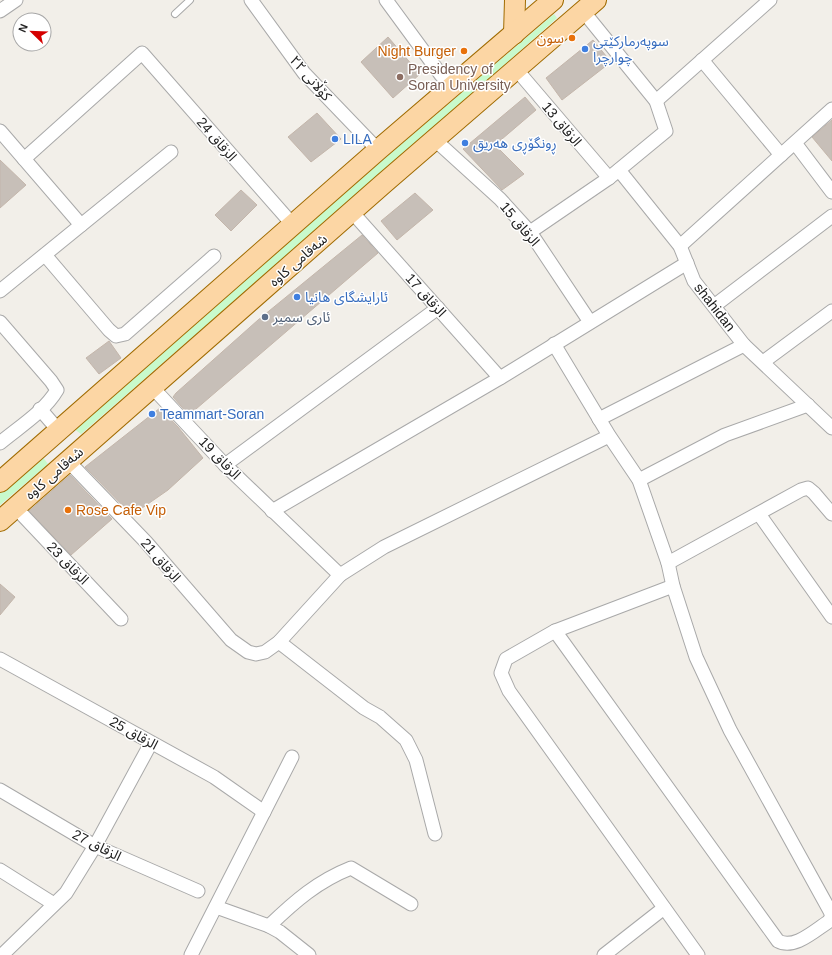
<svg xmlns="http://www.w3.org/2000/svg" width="832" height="955" font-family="Arial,'Noto Sans Arabic',sans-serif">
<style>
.park{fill:#c8facc}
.building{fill:#c7bfb8;stroke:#c4b6ab}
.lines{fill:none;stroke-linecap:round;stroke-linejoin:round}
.lane-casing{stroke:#a9a9a9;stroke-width:8}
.street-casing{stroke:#a9a9a9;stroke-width:15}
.primary-casing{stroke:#a06b00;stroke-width:22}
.lane{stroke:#fff;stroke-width:6}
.street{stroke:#fff;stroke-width:13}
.primary{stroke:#fcd6a4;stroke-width:20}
.food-dot{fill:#e8710a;stroke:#fff;stroke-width:1.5}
.shop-dot{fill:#3f7fe0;stroke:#fff;stroke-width:1.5}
.education-dot{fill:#8d6e63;stroke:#fff;stroke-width:1.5}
.service-dot{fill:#5c6f8a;stroke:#fff;stroke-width:1.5}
.labels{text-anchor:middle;stroke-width:3;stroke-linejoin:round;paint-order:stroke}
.food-label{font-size:14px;fill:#c56008;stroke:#fff;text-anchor:end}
.shop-label{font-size:14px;fill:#366cbe;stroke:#fff;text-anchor:start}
.education-label{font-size:14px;fill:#785e54;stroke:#fff;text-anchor:start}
.street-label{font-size:14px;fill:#222;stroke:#fff}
.service-label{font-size:14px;fill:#4e5e75;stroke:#fff;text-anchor:start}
</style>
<rect width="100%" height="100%" fill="#f2efe9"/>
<g class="park">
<path d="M 554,14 L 557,18 L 422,138 L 81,434 L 74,429 L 247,276 Z"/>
<path d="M 42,456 L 48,464 L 0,505 L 0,493 Z"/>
</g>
<g class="building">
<path d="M 388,37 L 420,74 L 393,98 L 361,62 Z"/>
<path d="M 593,40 L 611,62 L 562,100 L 546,78 Z"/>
<path d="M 525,97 L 536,110 L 495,145 L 524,174 L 502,190 L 463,149 Z"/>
<path d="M 317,113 L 341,139 L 311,162 L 288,137 Z"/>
<path d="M 832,120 L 832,161 L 812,137 Z"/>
<path d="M 0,160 L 26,185 L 0,208 Z"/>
<path d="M 241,190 L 257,205 L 231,231 L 215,215 Z"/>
<path d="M 415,193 L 433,210 L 397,240 L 381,221 Z"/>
<path d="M 362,235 L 378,253 L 189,415 L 173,397 L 176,393 L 258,320 Z"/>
<path d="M 109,341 L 121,358 L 99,374 L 86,358 Z"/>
<path d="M 160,408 L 178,427 L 203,458 L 168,490 L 132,515 L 85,467 Z"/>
<path d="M 70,475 L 112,519 L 71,555 L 29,511 Z"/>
<path d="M 0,584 L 15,597 L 0,615 Z"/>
</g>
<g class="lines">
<g class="lane-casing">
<path id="lane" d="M 175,14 L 190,0"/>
</g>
<g class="street-casing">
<g id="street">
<path d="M 251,0 L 304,73 L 378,150"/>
<path d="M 386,0 L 441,75 L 453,87"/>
<path d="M 0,11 L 16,0"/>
<path d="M 702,60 L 781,155"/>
<path d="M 516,69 L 609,178"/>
<path d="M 656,101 L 770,0"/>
<path d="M 0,131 L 81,225"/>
<path d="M 434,139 L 500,199 L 530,232 L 590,322"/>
<path d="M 795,143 L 832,192"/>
<path d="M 24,159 L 142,53 L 293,225"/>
<path d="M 619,170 L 680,246 L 694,281 L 744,345 L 832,428"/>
<path d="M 352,212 L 500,378"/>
<path d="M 530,232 L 609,178 L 666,131 L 656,101 L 583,11"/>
<path d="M 680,246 L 832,109"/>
<path d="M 45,255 L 109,330 L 116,336 L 125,334 L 214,256"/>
<path d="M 0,291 L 171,152"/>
<path d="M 714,306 L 832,216"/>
<path d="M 0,322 L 51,381 L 57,390 C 44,412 19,427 0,443"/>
<path d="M 554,344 L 610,437 L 639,480 L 668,563 L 673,586 L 696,657 L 730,730 L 830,911 L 832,917 L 828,922 C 814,931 794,950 778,941 L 555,631"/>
<path d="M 763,362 L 832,311"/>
<path d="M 152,387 L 225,465 L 340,575"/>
<path d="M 40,409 L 59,431"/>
<path d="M 599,419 L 744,345"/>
<path d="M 68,461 L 146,542 L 231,640 L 248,652 L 256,654 L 265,652 L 279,642 L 340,575 L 384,547 L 609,436"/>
<path d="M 225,465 L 438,308"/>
<path d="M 639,480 L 725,435 L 808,405"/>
<path d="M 15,507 L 121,619"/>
<path d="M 272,511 L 500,378 L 687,263"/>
<path d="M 759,514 L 832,617"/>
<path d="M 668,563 L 801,490 L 808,488 L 814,493 L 832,514"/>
<path d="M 673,586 L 555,631 L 506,659 L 501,673 L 509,691 L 698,955"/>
<path d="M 279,642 L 364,708 L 380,717 L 406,740 L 416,760 L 435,834"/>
<path d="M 0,659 L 214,777 L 264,812"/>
<path d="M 0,790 L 95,846 L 198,891"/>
<path d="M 0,870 L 54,904"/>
<path d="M 216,907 L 269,926 L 280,932 L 309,955"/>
<path d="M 269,926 C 295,901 318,881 351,868 L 411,904"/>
<path d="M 2,955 L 66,893 L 95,846 L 151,743"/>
<path d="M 191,955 L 292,757"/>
<path d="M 604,955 L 664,908"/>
</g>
</g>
<g class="primary-casing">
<g id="primary">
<path d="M 514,34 L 515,0"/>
<path d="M 0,482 L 378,150 L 553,0"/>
<path d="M 0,521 L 383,184 L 596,0"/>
</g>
</g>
<use href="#lane" class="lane"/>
<use href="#street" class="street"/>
<use href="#primary" class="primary"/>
</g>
<g class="food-dot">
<circle cx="572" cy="38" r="4"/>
<circle cx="464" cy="51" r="4"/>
<circle cx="68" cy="510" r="4"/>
</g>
<g class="shop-dot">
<circle cx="585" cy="49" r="4"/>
<circle cx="335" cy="139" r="4"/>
<circle cx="465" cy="143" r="4"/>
<circle cx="297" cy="297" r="4"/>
<circle cx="152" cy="414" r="4"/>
</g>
<circle class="education-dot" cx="400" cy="77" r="4"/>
<circle class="service-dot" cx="265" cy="317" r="4"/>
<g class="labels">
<g class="food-label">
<text x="564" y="43">سون</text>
<text x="456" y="56">Night Burger</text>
<text x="76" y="515" text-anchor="start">Rose Cafe Vip</text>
</g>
<g class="shop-label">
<text x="593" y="46">سوپەرمارکێتی<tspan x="593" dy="16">چوارچرا</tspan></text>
<text x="343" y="144">LILA</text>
<text x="473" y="148">ڕونگۆڕی هەریق</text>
<text x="305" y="302">ئارایشگای هانیا</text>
<text x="160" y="419">Teammart-Soran</text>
</g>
<g class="education-label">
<text x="408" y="74">Presidency of<tspan x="408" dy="16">Soran University</tspan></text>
</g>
<g class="street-label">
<text transform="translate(311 78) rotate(49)" y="5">کۆڵانی ٢٢</text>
<text transform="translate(562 124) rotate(50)" y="5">الزقاق 13</text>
<text transform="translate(217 139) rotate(49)" y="5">الزقاق 24</text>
<text transform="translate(520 224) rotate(50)" y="5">الزقاق 15</text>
<text transform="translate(298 260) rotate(-41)" y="5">شەقامی کاوە</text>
<text transform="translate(426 295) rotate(48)" y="5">الزقاق 17</text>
<text transform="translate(715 307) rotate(52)" y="5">shahidan</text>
<text transform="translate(220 458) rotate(46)" y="5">الزقاق 19</text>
<text transform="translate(54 473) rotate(-41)" y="5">شەقامی کاوە</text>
<text transform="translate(161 560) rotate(49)" y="5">الزقاق 21</text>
<text transform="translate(68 563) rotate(46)" y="5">الزقاق 23</text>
<text transform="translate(134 733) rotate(29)" y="5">الزقاق 25</text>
<text transform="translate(97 845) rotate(27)" y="5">الزقاق 27</text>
</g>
<g class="service-label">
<text x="273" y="322">ئارى سمير</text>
</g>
</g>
<g transform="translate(32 32) rotate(293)"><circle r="19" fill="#ffffff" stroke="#a7a7a7"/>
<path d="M0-3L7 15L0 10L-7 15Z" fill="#d40000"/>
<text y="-6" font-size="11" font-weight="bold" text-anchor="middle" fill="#222222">N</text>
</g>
</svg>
